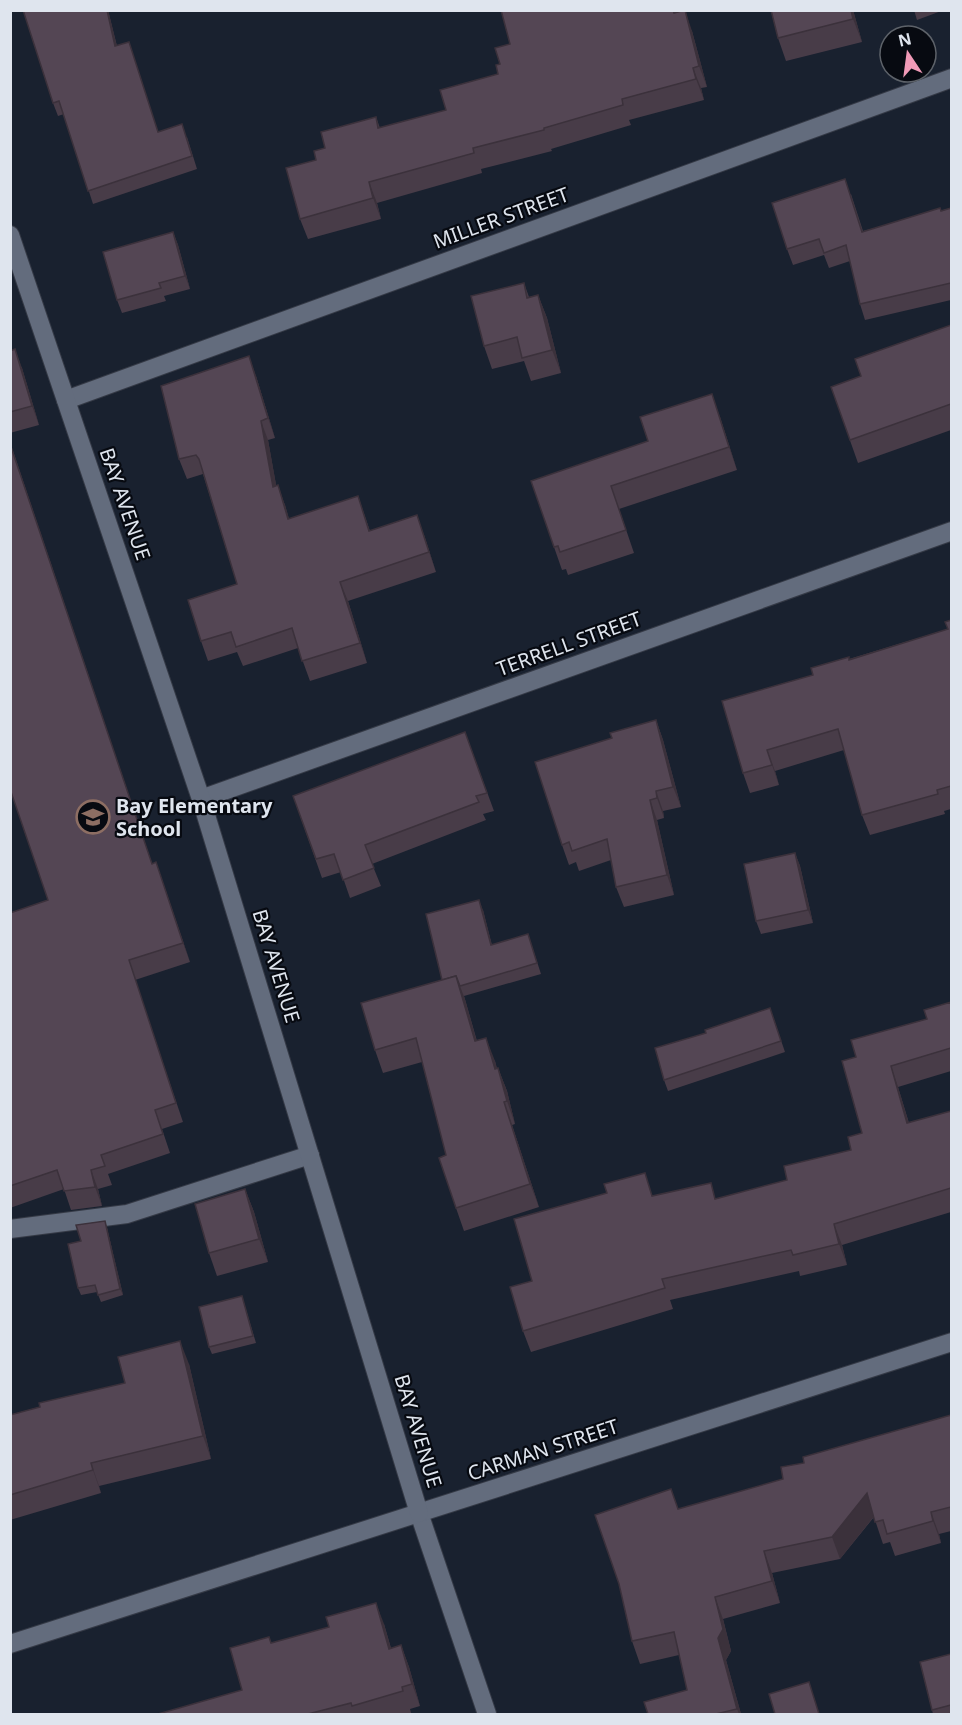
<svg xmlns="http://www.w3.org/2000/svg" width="962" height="1725" font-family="'Noto Sans',sans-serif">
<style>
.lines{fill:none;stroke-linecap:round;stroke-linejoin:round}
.lane-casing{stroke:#353a46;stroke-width:20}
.street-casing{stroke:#353a46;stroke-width:20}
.secondary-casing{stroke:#353a46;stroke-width:20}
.lane{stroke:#636c7d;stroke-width:18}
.street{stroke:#636c7d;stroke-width:18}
.secondary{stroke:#636c7d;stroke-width:18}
.wall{fill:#483c48}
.shaded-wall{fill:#3b313b}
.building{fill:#544654;stroke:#3b313b;stroke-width:1.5}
.labels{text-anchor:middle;stroke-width:4.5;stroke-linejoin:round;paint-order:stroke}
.street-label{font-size:20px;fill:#dfe5ee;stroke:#070a11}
.poi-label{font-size:20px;font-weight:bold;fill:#dfe5ee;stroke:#070a11;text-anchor:start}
</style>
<rect width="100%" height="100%" fill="#19212f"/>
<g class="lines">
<g class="lane-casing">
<path id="lane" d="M 10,1229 L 127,1214 L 310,1155"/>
</g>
<g class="street-casing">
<g id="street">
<path d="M 66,400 L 952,78"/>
<path d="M 201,799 L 952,531"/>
<path d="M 419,1513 L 487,1714"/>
<path d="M 10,1644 L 952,1342"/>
</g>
</g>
<g class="secondary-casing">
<path id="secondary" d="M 10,235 L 201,799 L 419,1513"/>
</g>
<use href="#lane" class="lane"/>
<use href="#street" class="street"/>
<use href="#secondary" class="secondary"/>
</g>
<g class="wall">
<path d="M 23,10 L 108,10 L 117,46 L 129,42 L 158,132 L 187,137 L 197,169 L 93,204 L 64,114 L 58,116 L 53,103 Z"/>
<path d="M 501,10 L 674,10 L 675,13 L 692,31 L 707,87 L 701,88 L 704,100 L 629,120 L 631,125 L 551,149 L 552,151 L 481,169 L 482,173 L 377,203 L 381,219 L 308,239 L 300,219 L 316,160 L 325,148 L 376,117 L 380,128 L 446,110 L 498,74 L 500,64 L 510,44 Z"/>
<path d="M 771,10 L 853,10 L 862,42 L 786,61 L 778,38 Z"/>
<path d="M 914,10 L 944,10 L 917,20 Z"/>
<path d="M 851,194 L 863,231 L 951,208 L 951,300 L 865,320 L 860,304 L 850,261 L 829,268 L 824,255 L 793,265 L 787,249 Z"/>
<path d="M 173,232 L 178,245 L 190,289 L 164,296 L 166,301 L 122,313 L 117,300 Z"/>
<path d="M 524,283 L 529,297 L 538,295 L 547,318 L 561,373 L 531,381 L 524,361 L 492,369 L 484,346 Z"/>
<path d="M 951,325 L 951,430 L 858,463 L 831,387 L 861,377 Z"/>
<path d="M 10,351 L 22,368 L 39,425 L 10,433 Z"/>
<path d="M 256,376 L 275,438 L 268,440 L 276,485 L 285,505 L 289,519 L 358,496 L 370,531 L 424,535 L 436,572 L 348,601 L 367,663 L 310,681 L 298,648 L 243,666 L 237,652 L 208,661 L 201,641 L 237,584 L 203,474 L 187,479 L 179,459 Z"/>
<path d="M 720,417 L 737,470 L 619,509 L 634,553 L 568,575 L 566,569 L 562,570 L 531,481 Z"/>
<path d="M 10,442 L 152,864 L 156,862 L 190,962 L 135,980 L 183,1122 L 162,1129 L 170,1153 L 108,1174 L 112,1185 L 98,1189 L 102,1206 L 71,1210 L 64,1189 L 10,1208 L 10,913 L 48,900 L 10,789 Z"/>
<path d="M 951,620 L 951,809 L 944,811 L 945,814 L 870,835 L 862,815 L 844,750 L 775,771 L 779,785 L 750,793 L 743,773 L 813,675 L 849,659 L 948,629 Z"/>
<path d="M 656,720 L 663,740 L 681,807 L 663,811 L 664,818 L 657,820 L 674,895 L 624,907 L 616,887 L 611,860 L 579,871 L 576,862 L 569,865 L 562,845 L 612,738 Z"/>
<path d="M 465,732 L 494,811 L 483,814 L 486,820 L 372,864 L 381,886 L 350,898 L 341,872 L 322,878 L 293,796 Z"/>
<path d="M 795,853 L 800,866 L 813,923 L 761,934 L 756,921 Z"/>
<path d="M 483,910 L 492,945 L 528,934 L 541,974 L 464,996 L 477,1041 L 495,1061 L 497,1069 L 498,1068 L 507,1091 L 515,1124 L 512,1125 L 539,1207 L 464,1231 L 456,1208 L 446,1155 L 422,1062 L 383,1073 L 375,1050 L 442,980 Z"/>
<path d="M 951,1002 L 951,1071 L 898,1087 L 909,1123 L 951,1111 L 951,1212 L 842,1245 L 847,1265 L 800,1276 L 799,1271 L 670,1300 L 673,1309 L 531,1352 L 523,1331 L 532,1281 L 607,1193 L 717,1199 L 787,1180 L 851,1150 L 862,1133 L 856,1057 L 927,1019 Z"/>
<path d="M 770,1008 L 785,1052 L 668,1091 L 664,1080 L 706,1033 Z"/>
<path d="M 245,1189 L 254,1212 L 268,1262 L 217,1276 L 209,1253 Z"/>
<path d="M 107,1228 L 123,1295 L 101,1302 L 97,1292 L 81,1295 L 78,1288 Z"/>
<path d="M 242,1296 L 256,1343 L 212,1354 L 209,1347 Z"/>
<path d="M 189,1364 L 211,1459 L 99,1486 L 101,1493 L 10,1520 L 10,1415 L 125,1383 Z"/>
<path d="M 951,1415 L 951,1531 L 939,1534 L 941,1543 L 895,1556 L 890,1542 L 883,1544 L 874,1517 L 840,1559 L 772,1573 L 780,1603 L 723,1619 L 731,1651 L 726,1660 L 741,1714 L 648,1714 L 687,1690 L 679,1655 L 640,1664 L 632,1641 L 619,1584 L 678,1509 L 783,1479 L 804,1463 Z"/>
<path d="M 384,1624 L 391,1648 L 401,1645 L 409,1667 L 420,1706 L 410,1709 L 411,1713 L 404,1714 L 158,1714 L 242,1690 L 271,1643 Z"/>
<path d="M 951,1654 L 951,1714 L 933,1714 L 932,1710 Z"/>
</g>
<g class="shaded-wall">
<path d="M 107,10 L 108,10 L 120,59 L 115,46 Z"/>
<path d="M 685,10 L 692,31 L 707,87 L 699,66 Z"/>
<path d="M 851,10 L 853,10 L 862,42 L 853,19 Z"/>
<path d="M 693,68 L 701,88 L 704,100 L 696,79 Z"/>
<path d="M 369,182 L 377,203 L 381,219 L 373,198 Z"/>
<path d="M 173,232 L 178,245 L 190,289 L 185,276 Z"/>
<path d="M 538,295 L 547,318 L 561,373 L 552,350 Z"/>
<path d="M 15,349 L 22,368 L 39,425 L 32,406 Z"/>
<path d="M 249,356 L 256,376 L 275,438 L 268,418 Z"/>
<path d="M 712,394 L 720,417 L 737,470 L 729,447 Z"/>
<path d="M 261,421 L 268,440 L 280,506 L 273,487 Z"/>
<path d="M 10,442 L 158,883 L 152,864 Z"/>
<path d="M 278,485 L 285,505 L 295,539 L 288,519 Z"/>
<path d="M 417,515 L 424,535 L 436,572 L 429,552 Z"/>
<path d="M 340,582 L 348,601 L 367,663 L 360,643 Z"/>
<path d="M 656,720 L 663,740 L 681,807 L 673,787 Z"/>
<path d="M 767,750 L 775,771 L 779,785 L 772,765 Z"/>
<path d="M 656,791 L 663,811 L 664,818 L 657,798 Z"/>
<path d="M 650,800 L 657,820 L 674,895 L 667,875 Z"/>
<path d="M 795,853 L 800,866 L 813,923 L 808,910 Z"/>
<path d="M 156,862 L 163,882 L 190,962 L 183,943 Z"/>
<path d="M 479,900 L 483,910 L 494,955 L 491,945 Z"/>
<path d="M 456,976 L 465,999 L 483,1064 L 475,1041 Z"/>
<path d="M 486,1038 L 495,1061 L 503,1092 L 495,1069 Z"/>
<path d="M 891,1066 L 898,1087 L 915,1144 L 907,1123 Z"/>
<path d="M 498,1068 L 507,1091 L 515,1124 L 507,1101 Z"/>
<path d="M 504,1102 L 512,1125 L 539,1207 L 530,1184 Z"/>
<path d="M 91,1170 L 98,1189 L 102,1206 L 95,1187 Z"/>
<path d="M 245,1189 L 254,1212 L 268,1262 L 259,1239 Z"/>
<path d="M 105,1221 L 107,1228 L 123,1295 L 120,1289 Z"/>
<path d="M 834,1224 L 842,1245 L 847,1265 L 839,1244 Z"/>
<path d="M 180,1341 L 189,1364 L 211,1459 L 203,1436 Z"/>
<path d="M 91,1463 L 99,1486 L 101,1493 L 93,1470 Z"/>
<path d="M 867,1493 L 875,1515 L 840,1559 L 832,1537 Z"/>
<path d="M 931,1512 L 939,1534 L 941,1543 L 933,1521 Z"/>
<path d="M 764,1551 L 772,1573 L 780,1603 L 772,1581 Z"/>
<path d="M 715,1597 L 723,1619 L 731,1651 L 726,1660 L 741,1714 L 739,1714 L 737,1709 L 718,1638 Z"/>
<path d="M 376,1603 L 384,1624 L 397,1670 L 389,1649 Z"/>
<path d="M 401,1645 L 409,1667 L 420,1706 L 412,1684 Z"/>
</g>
<g class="building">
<path d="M 23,10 L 107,10 L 115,46 L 129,42 L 158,132 L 182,124 L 192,156 L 88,191 L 59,101 L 53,103 Z"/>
<path d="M 501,10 L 673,10 L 674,13 L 685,10 L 699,66 L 693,68 L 696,79 L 622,99 L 623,105 L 544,128 L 544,130 L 473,148 L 474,153 L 369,182 L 373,198 L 300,219 L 286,168 L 316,160 L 314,151 L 325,148 L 321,132 L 376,117 L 378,128 L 446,110 L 440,90 L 498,74 L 496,65 L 500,64 L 495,48 L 510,44 Z"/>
<path d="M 771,10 L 851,10 L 853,19 L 778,38 Z"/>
<path d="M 845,179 L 862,232 L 940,208 L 941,211 L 951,208 L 951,283 L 860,304 L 846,245 L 824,253 L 819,239 L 787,249 L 772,203 Z"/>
<path d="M 173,232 L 185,276 L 159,283 L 161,288 L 117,300 L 103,252 Z"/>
<path d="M 524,283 L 527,298 L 538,295 L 552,350 L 522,358 L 517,337 L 484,346 L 471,296 Z"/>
<path d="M 951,325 L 951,404 L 850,440 L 831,387 L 861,376 L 855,359 Z"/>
<path d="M 15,349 L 32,406 L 10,412 L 10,351 Z"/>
<path d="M 249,356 L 268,418 L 261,421 L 273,487 L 278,485 L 288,519 L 358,496 L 369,531 L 417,515 L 429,552 L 340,582 L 360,643 L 302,661 L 292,628 L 236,647 L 231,632 L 201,641 L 188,600 L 237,584 L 199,459 L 196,455 L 179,459 L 161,386 Z"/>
<path d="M 712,394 L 729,447 L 611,486 L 626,530 L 560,552 L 558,546 L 554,547 L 531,481 L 648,441 L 640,417 Z"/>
<path d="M 10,444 L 152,864 L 156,862 L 183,943 L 129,960 L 176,1103 L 155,1110 L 163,1134 L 101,1155 L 105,1166 L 91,1170 L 95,1187 L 64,1191 L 57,1170 L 10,1186 L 10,913 L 48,900 L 10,789 Z"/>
<path d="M 951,620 L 951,786 L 937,790 L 938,794 L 862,815 L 838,729 L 767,750 L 772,765 L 743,773 L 722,701 L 813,675 L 811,668 L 849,657 L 849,660 L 948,629 L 945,622 Z"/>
<path d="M 656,720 L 673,787 L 656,791 L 657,798 L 650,800 L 667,875 L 616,887 L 607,839 L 572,851 L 569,842 L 562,845 L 535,762 L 612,738 L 610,733 Z"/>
<path d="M 465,732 L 487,793 L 476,796 L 479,802 L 365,845 L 374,868 L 343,880 L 334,854 L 316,859 L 293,796 Z"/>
<path d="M 795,853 L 808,910 L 756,921 L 744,864 Z"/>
<path d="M 479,900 L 491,945 L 528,934 L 537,963 L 460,986 L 456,976 L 442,980 L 426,914 Z"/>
<path d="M 456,976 L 475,1041 L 486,1038 L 495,1069 L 498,1068 L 507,1101 L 504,1102 L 530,1184 L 456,1208 L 439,1158 L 446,1155 L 416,1038 L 375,1050 L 361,1003 Z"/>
<path d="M 951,1002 L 951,1048 L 891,1066 L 907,1123 L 951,1111 L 951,1188 L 834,1224 L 839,1244 L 793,1255 L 791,1250 L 662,1279 L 665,1288 L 523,1331 L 510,1287 L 532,1281 L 514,1219 L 607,1193 L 604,1184 L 645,1173 L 652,1196 L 711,1183 L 715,1199 L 787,1180 L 784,1166 L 851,1150 L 848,1137 L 862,1133 L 842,1061 L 856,1057 L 851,1040 L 927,1019 L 924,1010 Z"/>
<path d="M 770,1008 L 781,1041 L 664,1080 L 655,1048 L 706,1033 L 705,1030 Z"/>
<path d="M 245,1189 L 259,1239 L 209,1253 L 195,1204 Z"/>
<path d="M 105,1221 L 120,1289 L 98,1295 L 95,1285 L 78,1288 L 68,1244 L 81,1241 L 76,1225 Z"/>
<path d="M 242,1296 L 253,1336 L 209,1347 L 199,1307 Z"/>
<path d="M 180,1341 L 203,1436 L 91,1463 L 93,1470 L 10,1495 L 10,1415 L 40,1407 L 39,1403 L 125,1383 L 118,1357 Z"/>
<path d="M 951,1415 L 951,1507 L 931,1512 L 933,1521 L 887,1534 L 883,1520 L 875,1522 L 867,1493 L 832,1537 L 764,1551 L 772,1581 L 715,1597 L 723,1629 L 718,1638 L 737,1709 L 716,1714 L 648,1714 L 644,1702 L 687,1690 L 674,1632 L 632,1641 L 619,1584 L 595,1515 L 671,1489 L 678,1509 L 783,1479 L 781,1467 L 804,1463 L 803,1457 Z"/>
<path d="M 376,1603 L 389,1649 L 401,1645 L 412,1684 L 402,1687 L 403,1691 L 352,1706 L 351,1703 L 308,1714 L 158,1714 L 242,1690 L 230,1648 L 269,1637 L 271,1643 L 329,1627 L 326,1617 Z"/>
<path d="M 951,1654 L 951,1705 L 932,1710 L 920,1662 Z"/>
<path d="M 809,1682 L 819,1714 L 775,1714 L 769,1694 Z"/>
</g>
<defs>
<g id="school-ring" transform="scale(1.725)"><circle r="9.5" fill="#070a11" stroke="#8d6e63" stroke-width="1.5"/><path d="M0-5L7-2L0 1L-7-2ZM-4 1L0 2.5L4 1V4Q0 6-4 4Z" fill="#8d6e63"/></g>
</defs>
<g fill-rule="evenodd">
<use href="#school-ring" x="93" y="817"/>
</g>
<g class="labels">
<g class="street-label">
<text transform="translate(501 218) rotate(-20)" y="7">MILLER STREET</text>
<text transform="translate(125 504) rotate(71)" y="7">BAY AVENUE</text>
<text transform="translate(569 644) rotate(-20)" y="7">TERRELL STREET</text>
<text transform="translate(276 966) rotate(73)" y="7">BAY AVENUE</text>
<text transform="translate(418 1431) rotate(73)" y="7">BAY AVENUE</text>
<text transform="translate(543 1450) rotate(-18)" y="7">CARMAN STREET</text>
</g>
<g class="poi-label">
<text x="116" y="813">Bay Elementary<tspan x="116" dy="23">School</tspan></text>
</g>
</g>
<rect width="962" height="1725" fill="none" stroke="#dfe5ee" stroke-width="24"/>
<g transform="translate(908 54) rotate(347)"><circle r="28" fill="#070a11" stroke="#5d6269" stroke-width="1.5"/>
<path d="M0-4.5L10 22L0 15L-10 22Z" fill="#f09ab7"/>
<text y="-9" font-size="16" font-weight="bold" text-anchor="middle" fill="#dfe5ee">N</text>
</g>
</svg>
